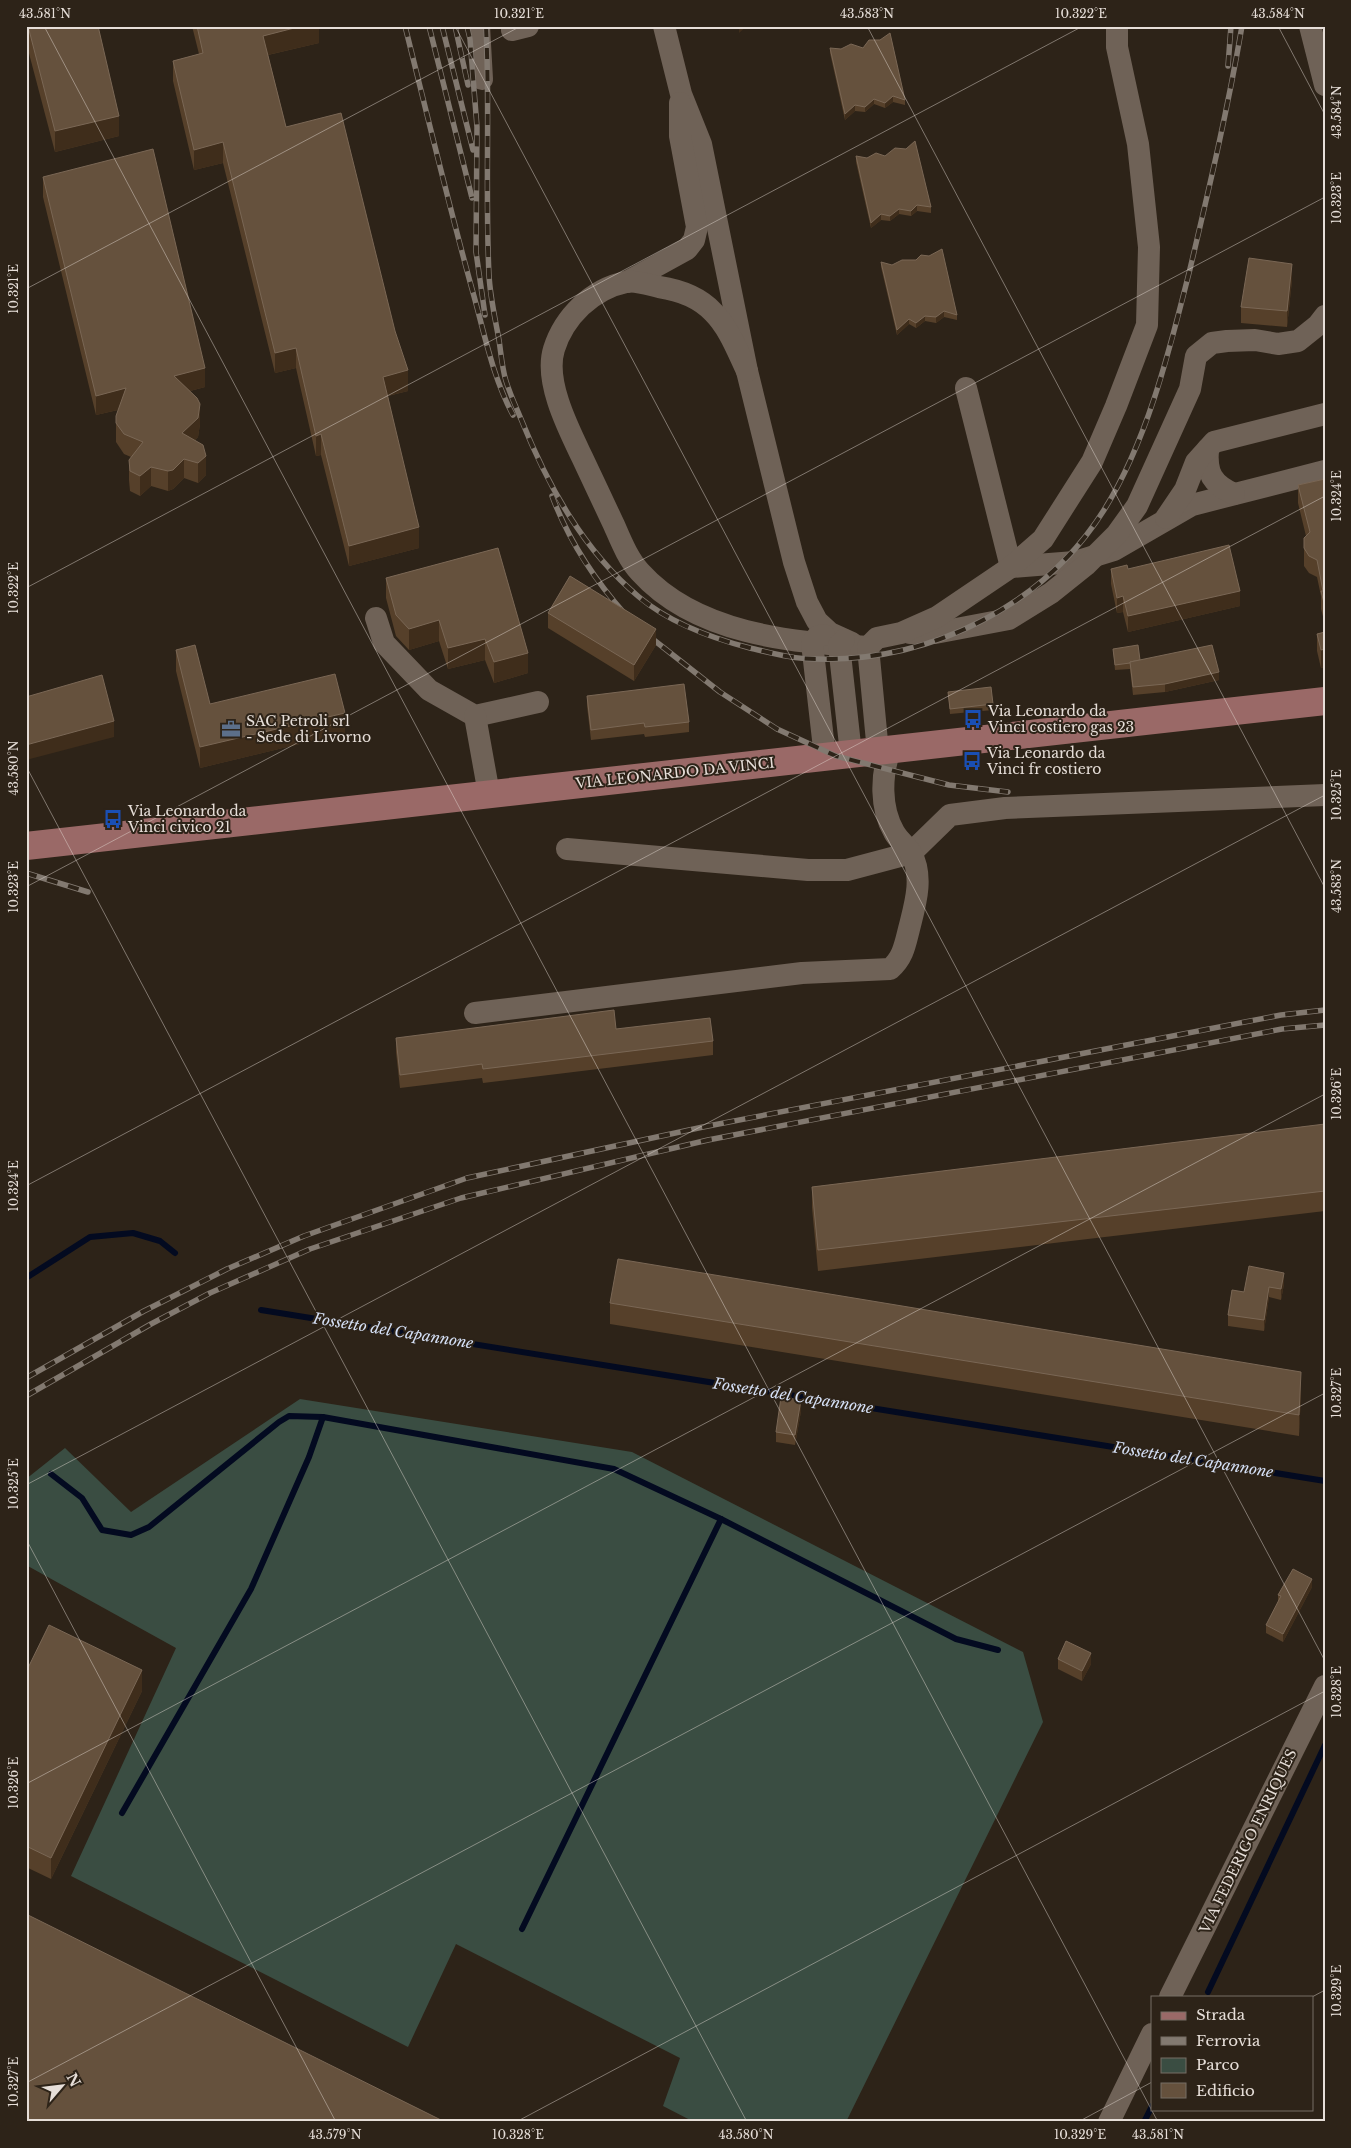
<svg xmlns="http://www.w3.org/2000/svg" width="1351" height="2148" font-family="'Libre Baskerville',serif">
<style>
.green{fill:#3a4d42}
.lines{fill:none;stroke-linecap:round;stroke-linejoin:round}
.stream{stroke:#030a20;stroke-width:6}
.minor{stroke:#6f6257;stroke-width:22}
.major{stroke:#9a6967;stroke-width:28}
.rail-casing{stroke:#827970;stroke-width:5.5}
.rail{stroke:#2d2318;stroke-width:4;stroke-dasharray:11;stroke-linecap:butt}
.wall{fill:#56402a}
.shaded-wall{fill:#3f2d1b}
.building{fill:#65513d;stroke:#7a6755}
.ticks{fill:none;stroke:#e6ded8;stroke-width:1;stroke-opacity:0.45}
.labels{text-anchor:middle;stroke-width:4;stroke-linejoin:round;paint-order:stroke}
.poi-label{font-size:14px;fill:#e6ded8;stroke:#2d2318;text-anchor:start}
.street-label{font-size:14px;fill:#e6ded8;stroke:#2d2318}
.water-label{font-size:15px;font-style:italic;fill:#d6e1f7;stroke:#2d2318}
.neatline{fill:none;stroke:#e6ded8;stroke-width:2}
.ticks-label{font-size:12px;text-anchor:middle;fill:#e6ded8}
</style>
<rect width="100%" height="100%" fill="#2d2318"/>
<path class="green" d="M 300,1399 L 632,1452 L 1023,1652 L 1043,1722 L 846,2122 L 694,2122 L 663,2106 L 680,2058 L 456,1944 L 408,2047 L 71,1876 L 176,1648 L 26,1565 L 26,1479 L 65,1448 L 131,1512 Z"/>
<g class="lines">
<g class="stream">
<path d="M 26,1278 L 90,1237 L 133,1233 L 160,1241 L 175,1253"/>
<path d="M 261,1310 L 1325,1481"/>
<path d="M 51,1474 L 82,1498 L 102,1530 L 131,1535 L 149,1527 L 279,1422 L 289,1416 L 323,1417 L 614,1469 L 721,1519 L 956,1639 L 998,1650"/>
<path d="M 122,1813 L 251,1589 L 309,1457 L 323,1417"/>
<path d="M 522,1929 L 721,1519"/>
<path d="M 1208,1992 L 1325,1745"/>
<path d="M 1144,2122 L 1152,2106"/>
</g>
<g class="minor">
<path d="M 479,26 L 482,79"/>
<path d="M 664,26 L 681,94 L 701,144 L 747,371 L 794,562 L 807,602 L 817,621 L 830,633 L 852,643"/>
<path d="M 1310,26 L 1325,85"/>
<path d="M 512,30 L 528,26"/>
<path d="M 627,282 L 687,249 L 694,240 L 697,227 L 680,136 L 680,103"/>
<path d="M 747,371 C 737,350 729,328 713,312 C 699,297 679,290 659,287 C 650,285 635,280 626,282 C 592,289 564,317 554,349 C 544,381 568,428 582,457 C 593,480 603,502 614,525 C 621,541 628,559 640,572 C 696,634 790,642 868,647"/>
<path d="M 966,388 L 1011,567 L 1075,562 L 1114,550 L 1192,505 L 1325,471"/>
<path d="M 1208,449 C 1206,473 1212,484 1234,494"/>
<path d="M 1166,518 L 1185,490 L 1196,462 L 1214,442 L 1325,414"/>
<path d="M 376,618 L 384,643 L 429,690 L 475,716 L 538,702"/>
<path d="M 910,633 L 935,633 L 1009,619 L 1051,593 L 1086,565 L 1117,534 L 1137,506 L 1190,389 L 1196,356 L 1212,343 L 1227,341 L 1255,340 L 1278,344 L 1298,341 L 1318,325 L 1325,316"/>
<path d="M 824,635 L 818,636 L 812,643 L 825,757"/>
<path d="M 844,640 L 839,645 L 851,754"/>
<path d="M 475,716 L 489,794"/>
<path d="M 878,752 L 868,647 L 877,638 L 901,633 L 937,617 L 1011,567 L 1043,539 L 1092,462 L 1116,406 L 1147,325 L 1149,247 L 1138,144 L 1117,47 L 1117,26"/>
<path d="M 567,849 L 808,870 L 847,870 L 911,853 L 950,815 L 1005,808 L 1325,795"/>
<path d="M 475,1013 L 802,973 L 890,969 C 903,958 905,945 909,929 C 915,905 924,877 911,853 C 907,846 898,840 894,832 C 880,808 881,775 890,750"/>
<path d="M 1170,1997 L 1325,1686"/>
<path d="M 1109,2122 L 1152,2034"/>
</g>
<path class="major" d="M 26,846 L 1325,701"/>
<g class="rail-casing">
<g id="rail">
<path d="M 405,26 C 427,114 448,202 472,289 C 484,331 492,376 513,415"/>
<path d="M 429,26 L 472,198"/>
<path d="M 442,26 L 473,150"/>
<path d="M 455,26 L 468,85"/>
<path d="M 467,26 L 470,39 L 477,127 L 476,252 L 485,315"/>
<path d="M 486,26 C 490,109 485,192 489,275 C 490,296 495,318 499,340 C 501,353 502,368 506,381 C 510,394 516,407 521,419 C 548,486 583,550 639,597 C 670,623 711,638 750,648 C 772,653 793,659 816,659 C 929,662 1043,607 1104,510 C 1148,440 1170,348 1190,269 C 1209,189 1228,108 1242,26"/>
<path d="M 1228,66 L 1231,26"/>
<path d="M 552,496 C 569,541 593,578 625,614"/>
<path d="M 645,633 L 720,692 L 777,729 L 836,756 L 949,785 L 1008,792"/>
<path d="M 26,873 L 88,892"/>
<path d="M 26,1378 L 144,1311 L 227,1269 L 304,1236 L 467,1178 L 703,1127 L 1281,1015 L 1325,1010"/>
<path d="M 26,1396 L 151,1324 L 210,1293 L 310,1249 L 461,1198 L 708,1140 L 1282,1029 L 1325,1025"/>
</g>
</g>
<use href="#rail" class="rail"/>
</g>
<g class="wall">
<path d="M 26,26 L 98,26 L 119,136 L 55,152 L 26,42 Z"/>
<path d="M 192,26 L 319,26 L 319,43 L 268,55 L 286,127 L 408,391 L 388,396 L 419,548 L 349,566 L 321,455 L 316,456 L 296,368 L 275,373 L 223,163 L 194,170 L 173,81 L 173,61 L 199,54 Z"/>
<path d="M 830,48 L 905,100 L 905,105 L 893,102 L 885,108 L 874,104 L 865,112 L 855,111 L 845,120 L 830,53 Z"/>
<path d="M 856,156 L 931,207 L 931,213 L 917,211 L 911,216 L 899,214 L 890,221 L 881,220 L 871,228 L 856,162 Z"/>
<path d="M 43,177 L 205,387 L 190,391 L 200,424 L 198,437 L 195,440 L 206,475 L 198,483 L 184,478 L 173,489 L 168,491 L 151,486 L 140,496 L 130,491 L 129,480 L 129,460 L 131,457 L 124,454 L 116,442 L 116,416 L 118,410 L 96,415 L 43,197 Z"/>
<path d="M 881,262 L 957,315 L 957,320 L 944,317 L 936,323 L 925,321 L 916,328 L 909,324 L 897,335 L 881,267 Z"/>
<path d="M 1292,280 L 1287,327 L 1241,323 L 1241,307 Z"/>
<path d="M 1325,479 L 1325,624 L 1321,609 L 1321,596 L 1317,577 L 1309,573 L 1304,566 L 1304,548 L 1306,536 L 1298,503 L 1298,485 Z"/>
<path d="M 498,548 L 528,673 L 494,683 L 485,660 L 448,669 L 439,641 L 409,650 L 396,636 L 386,598 L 386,578 Z"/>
<path d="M 1111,569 L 1128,569 L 1240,606 L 1128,632 L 1123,612 L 1117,613 L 1111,584 Z"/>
<path d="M 548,613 L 656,645 L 634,681 L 548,628 Z"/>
<path d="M 1325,632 L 1325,667 L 1321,668 L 1317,651 L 1317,634 Z"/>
<path d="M 1113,649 L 1140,660 L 1219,680 L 1165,692 L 1133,695 L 1130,669 L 1115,670 Z"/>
<path d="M 176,650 L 210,704 L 345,733 L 200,768 L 176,671 Z"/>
<path d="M 948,692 L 993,704 L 993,710 L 950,714 Z"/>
<path d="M 587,696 L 689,722 L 689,732 L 645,737 L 644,734 L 591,740 L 587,706 Z"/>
<path d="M 616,1029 L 713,1041 L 713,1055 L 483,1083 L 482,1078 L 400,1088 L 396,1052 L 396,1038 Z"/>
<path d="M 1325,1124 L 1325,1211 L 818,1271 L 812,1208 L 812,1187 Z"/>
<path d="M 1284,1284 L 1281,1300 L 1269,1297 L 1264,1331 L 1228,1326 L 1228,1315 L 1244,1292 Z"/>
<path d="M 610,1303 L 1301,1393 L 1299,1436 L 610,1324 Z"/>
<path d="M 801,1411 L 795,1445 L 776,1442 L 776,1432 Z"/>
<path d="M 1312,1587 L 1283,1642 L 1266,1633 L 1266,1625 L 1278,1602 L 1278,1595 Z"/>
<path d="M 1058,1659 L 1091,1664 L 1082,1681 L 1058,1669 Z"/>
<path d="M 26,1672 L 142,1691 L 51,1879 L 26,1867 Z"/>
</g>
<g class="shaded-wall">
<path d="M 302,26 L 319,26 L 319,43 L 263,56 L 263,36 Z"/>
<path d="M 741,26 L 747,26 L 739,33 L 739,28 Z"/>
<path d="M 893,96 L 893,102 L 885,108 L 885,103 Z"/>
<path d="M 874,99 L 874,104 L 865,112 L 865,107 Z"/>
<path d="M 855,105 L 855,111 L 845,120 L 845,114 Z"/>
<path d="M 119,116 L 119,136 L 55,152 L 55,131 Z"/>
<path d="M 223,142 L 223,163 L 194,170 L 194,150 Z"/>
<path d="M 917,205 L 917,211 L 911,216 L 911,211 Z"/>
<path d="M 899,209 L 899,214 L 890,221 L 890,216 Z"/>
<path d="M 881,214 L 881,220 L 871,228 L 871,223 Z"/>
<path d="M 1292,264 L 1292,280 L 1287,327 L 1287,311 Z"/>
<path d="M 944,311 L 944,317 L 936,323 L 936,317 Z"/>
<path d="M 925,316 L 925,321 L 916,328 L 916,323 Z"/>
<path d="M 909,319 L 909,324 L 897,335 L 897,330 Z"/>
<path d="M 296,348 L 296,368 L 275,373 L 275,353 Z"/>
<path d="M 205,368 L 205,387 L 174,395 L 174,376 Z"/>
<path d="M 408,370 L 408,391 L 383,397 L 383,377 Z"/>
<path d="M 126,388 L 126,408 L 96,415 L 96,396 Z"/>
<path d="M 200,404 L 200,424 L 198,437 L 182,453 L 182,433 Z"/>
<path d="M 321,434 L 321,455 L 316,456 L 316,436 Z"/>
<path d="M 206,456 L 206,475 L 198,483 L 198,463 Z"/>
<path d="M 184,459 L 184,478 L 173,489 L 168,491 L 168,471 Z"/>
<path d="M 151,467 L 151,486 L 140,496 L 140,476 Z"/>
<path d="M 419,527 L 419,548 L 349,566 L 349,546 Z"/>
<path d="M 1240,591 L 1240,606 L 1128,632 L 1128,616 Z"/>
<path d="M 1123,596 L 1123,612 L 1117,613 L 1117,598 Z"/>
<path d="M 439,620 L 439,641 L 409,650 L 409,629 Z"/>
<path d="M 656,629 L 656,645 L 634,681 L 634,665 Z"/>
<path d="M 485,639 L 485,660 L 448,669 L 448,648 Z"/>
<path d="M 1325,649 L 1325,667 L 1321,668 L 1321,650 Z"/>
<path d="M 528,653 L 528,673 L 494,683 L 494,662 Z"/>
<path d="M 1219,672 L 1219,680 L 1165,692 L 1165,684 Z"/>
<path d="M 345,713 L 345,733 L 200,768 L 200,747 Z"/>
<path d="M 114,721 L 114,737 L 26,760 L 26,745 Z"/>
<path d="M 1284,1273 L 1284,1284 L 1281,1300 L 1281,1289 Z"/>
<path d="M 1269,1287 L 1269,1297 L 1264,1331 L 1264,1320 Z"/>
<path d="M 1301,1372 L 1301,1393 L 1299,1436 L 1299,1415 Z"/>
<path d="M 801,1400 L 801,1411 L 795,1445 L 795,1435 Z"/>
<path d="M 1312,1579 L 1312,1587 L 1283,1642 L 1283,1634 Z"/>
<path d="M 1091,1653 L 1091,1664 L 1082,1681 L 1082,1671 Z"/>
<path d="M 142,1670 L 142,1691 L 51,1879 L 51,1858 Z"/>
</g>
<g class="building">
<path d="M 28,26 L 98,26 L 119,116 L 55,131 Z"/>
<path d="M 197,26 L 302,26 L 263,36 L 286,127 L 341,113 L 395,331 L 408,370 L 383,377 L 419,527 L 349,546 L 321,434 L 316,436 L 296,348 L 275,353 L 223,142 L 194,150 L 173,61 L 203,53 Z"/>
<path d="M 890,33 L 905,100 L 893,96 L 885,103 L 874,99 L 865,107 L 855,105 L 845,114 L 830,48 L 841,49 L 851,44 L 863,48 L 869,40 L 880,40 Z"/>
<path d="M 915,141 L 931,207 L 917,205 L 911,211 L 899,209 L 890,216 L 881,214 L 871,223 L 856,156 L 867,158 L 876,153 L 885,156 L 895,148 L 906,149 Z"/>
<path d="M 153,149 L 205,368 L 174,376 L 197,398 L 200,404 L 198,418 L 182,433 L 203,445 L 206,456 L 198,463 L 184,459 L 173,470 L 168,471 L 151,467 L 140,476 L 130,471 L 129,460 L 143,442 L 124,434 L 116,423 L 116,416 L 126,388 L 96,396 L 43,177 Z"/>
<path d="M 942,249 L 957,315 L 944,311 L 936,317 L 925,316 L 916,323 L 909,319 L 897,330 L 881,262 L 892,265 L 902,260 L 916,260 L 921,255 L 929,256 Z"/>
<path d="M 1249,258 L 1292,264 L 1287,311 L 1241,307 Z"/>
<path d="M 1325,479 L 1325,607 L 1321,591 L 1323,591 L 1317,560 L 1309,556 L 1304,548 L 1304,538 L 1310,532 L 1298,485 Z"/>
<path d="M 1229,545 L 1240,591 L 1128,616 L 1123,596 L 1117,598 L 1111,569 L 1127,565 L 1128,569 Z"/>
<path d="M 498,548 L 528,653 L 494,662 L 485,639 L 448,648 L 439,620 L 409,629 L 396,615 L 386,578 Z"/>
<path d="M 570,576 L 656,629 L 634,665 L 548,613 Z"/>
<path d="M 1325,632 L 1325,649 L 1321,650 L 1317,634 Z"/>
<path d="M 195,645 L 210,704 L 335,674 L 345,713 L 200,747 L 176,650 Z"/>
<path d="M 1138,645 L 1140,660 L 1130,662 L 1130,663 L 1115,665 L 1113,649 Z"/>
<path d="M 1212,645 L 1219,672 L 1165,684 L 1133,687 L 1130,662 Z"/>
<path d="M 102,675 L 114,721 L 26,745 L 26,697 Z"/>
<path d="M 684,684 L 689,722 L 645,727 L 644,723 L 591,730 L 587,696 Z"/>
<path d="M 991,687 L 993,704 L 950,709 L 948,692 Z"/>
<path d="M 614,1010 L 616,1029 L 710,1018 L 713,1041 L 483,1069 L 482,1064 L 400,1075 L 396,1038 Z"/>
<path d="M 1325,1124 L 1325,1191 L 818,1250 L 812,1187 Z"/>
<path d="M 618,1259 L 1301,1372 L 1299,1415 L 610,1303 Z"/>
<path d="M 1249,1266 L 1284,1273 L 1281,1289 L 1269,1287 L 1264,1320 L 1228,1315 L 1232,1290 L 1244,1292 Z"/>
<path d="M 781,1397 L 801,1400 L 795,1435 L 776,1432 Z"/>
<path d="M 1293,1569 L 1312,1579 L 1283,1634 L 1266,1625 L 1281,1596 L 1278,1595 Z"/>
<path d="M 49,1625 L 142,1670 L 51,1858 L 26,1846 L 26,1672 Z"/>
<path d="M 1066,1641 L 1091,1653 L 1082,1671 L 1058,1659 Z"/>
<path d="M 26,1914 L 445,2122 L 26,2122 Z"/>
</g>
<path class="ticks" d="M 44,26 L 1158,2122M 455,26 L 1325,1661M 867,26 L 1325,888M 1278,26 L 1325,115M 26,289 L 521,26M 26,588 L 1083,26M 26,766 L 747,2122M 26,887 L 1325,197M 26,1186 L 1325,496M 26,1485 L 1325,795M 26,1539 L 336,2122M 26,1784 L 1325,1094M 1312,1997 L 1325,1990M 26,2083 L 1325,1393M 516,2122 L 1325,1691M 1078,2122 L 1152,2082"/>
<defs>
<g id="bus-bare" transform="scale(1.5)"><path d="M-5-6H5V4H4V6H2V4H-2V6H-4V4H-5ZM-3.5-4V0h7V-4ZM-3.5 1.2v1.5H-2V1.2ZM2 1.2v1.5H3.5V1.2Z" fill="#1a4fb4" stroke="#2d2318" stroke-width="2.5" paint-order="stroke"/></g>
<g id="office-bare" transform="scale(1.5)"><path d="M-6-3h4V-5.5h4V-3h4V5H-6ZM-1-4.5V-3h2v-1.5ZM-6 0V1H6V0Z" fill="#5c6f8a" stroke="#2d2318" stroke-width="2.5" paint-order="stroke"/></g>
</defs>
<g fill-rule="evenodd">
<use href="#bus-bare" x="973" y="719"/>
<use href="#office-bare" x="231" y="729"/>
<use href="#bus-bare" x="972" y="761"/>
<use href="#bus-bare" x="113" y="819"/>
</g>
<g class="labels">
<g class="poi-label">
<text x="988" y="716">Via Leonardo da<tspan x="988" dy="16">Vinci costiero gas 23</tspan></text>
<text x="246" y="726">SAC Petroli srl<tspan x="246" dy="16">- Sede di Livorno</tspan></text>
<text x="987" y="758">Via Leonardo da<tspan x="987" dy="16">Vinci fr costiero</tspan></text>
<text x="128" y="816">Via Leonardo da<tspan x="128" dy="16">Vinci civico 21</tspan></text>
</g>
<g class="street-label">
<text transform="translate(675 773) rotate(-6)" y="5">VIA LEONARDO DA VINCI</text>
<text transform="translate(1248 1841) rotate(-64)" y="5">VIA FEDERIGO ENRIQUES</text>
</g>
<g class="water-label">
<text transform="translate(393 1331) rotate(9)" y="5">Fossetto del Capannone</text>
<text transform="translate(793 1396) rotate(9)" y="5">Fossetto del Capannone</text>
<text transform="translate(1193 1460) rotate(9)" y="5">Fossetto del Capannone</text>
</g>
</g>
<rect width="1351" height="2148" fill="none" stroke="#2d2318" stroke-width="55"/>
<rect x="1151" y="1996" width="162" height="115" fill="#2d2318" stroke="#776e65"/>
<rect x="1161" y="2012" width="25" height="8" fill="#9a6967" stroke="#776e65"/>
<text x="1196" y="2020" font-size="15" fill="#e6ded8">Strada</text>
<rect x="1161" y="2037" width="25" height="8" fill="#827970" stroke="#776e65"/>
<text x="1196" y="2046" font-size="15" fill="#e6ded8">Ferrovia</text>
<rect x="1161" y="2058" width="25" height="15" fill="#3a4d42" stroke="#776e65"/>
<text x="1196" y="2070" font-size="15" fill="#e6ded8">Parco</text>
<rect x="1161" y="2083" width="25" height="15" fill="#65513d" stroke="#776e65"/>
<text x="1196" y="2096" font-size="15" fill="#e6ded8">Edificio</text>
<g transform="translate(62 2086) rotate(62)" stroke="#2d2318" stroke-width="4" paint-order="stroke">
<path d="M0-4L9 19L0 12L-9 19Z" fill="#e6ded8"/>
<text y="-8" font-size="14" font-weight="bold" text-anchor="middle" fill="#e6ded8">N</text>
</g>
<rect x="28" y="28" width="1296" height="2092" class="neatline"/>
<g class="ticks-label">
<text x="45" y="18">43.581°N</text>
<text x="519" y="18">10.321°E</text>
<text x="867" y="18">43.583°N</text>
<text x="1081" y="18">10.322°E</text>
<text x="1278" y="18">43.584°N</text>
<text transform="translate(1337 112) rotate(-90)" y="4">43.584°N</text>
<text transform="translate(1337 198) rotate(-90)" y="4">10.323°E</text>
<text transform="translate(14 289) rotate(-90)" y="4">10.321°E</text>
<text transform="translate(1337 496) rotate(-90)" y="4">10.324°E</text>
<text transform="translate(14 588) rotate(-90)" y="4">10.322°E</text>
<text transform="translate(14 768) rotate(-90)" y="4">43.580°N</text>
<text transform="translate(1337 795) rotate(-90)" y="4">10.325°E</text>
<text transform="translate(1337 886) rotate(-90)" y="4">43.583°N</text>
<text transform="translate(14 887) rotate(-90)" y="4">10.323°E</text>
<text transform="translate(1337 1094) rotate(-90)" y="4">10.326°E</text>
<text transform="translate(14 1186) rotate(-90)" y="4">10.324°E</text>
<text transform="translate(1337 1393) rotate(-90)" y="4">10.327°E</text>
<text transform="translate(14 1484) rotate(-90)" y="4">10.325°E</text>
<text transform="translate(1337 1692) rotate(-90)" y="4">10.328°E</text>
<text transform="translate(14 1783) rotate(-90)" y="4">10.326°E</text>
<text transform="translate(1337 1991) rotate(-90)" y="4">10.329°E</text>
<text transform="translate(14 2082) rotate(-90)" y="4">10.327°E</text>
<text x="335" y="2139">43.579°N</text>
<text x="518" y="2139">10.328°E</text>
<text x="746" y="2139">43.580°N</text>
<text x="1080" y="2139">10.329°E</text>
<text x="1158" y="2139">43.581°N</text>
</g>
</svg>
